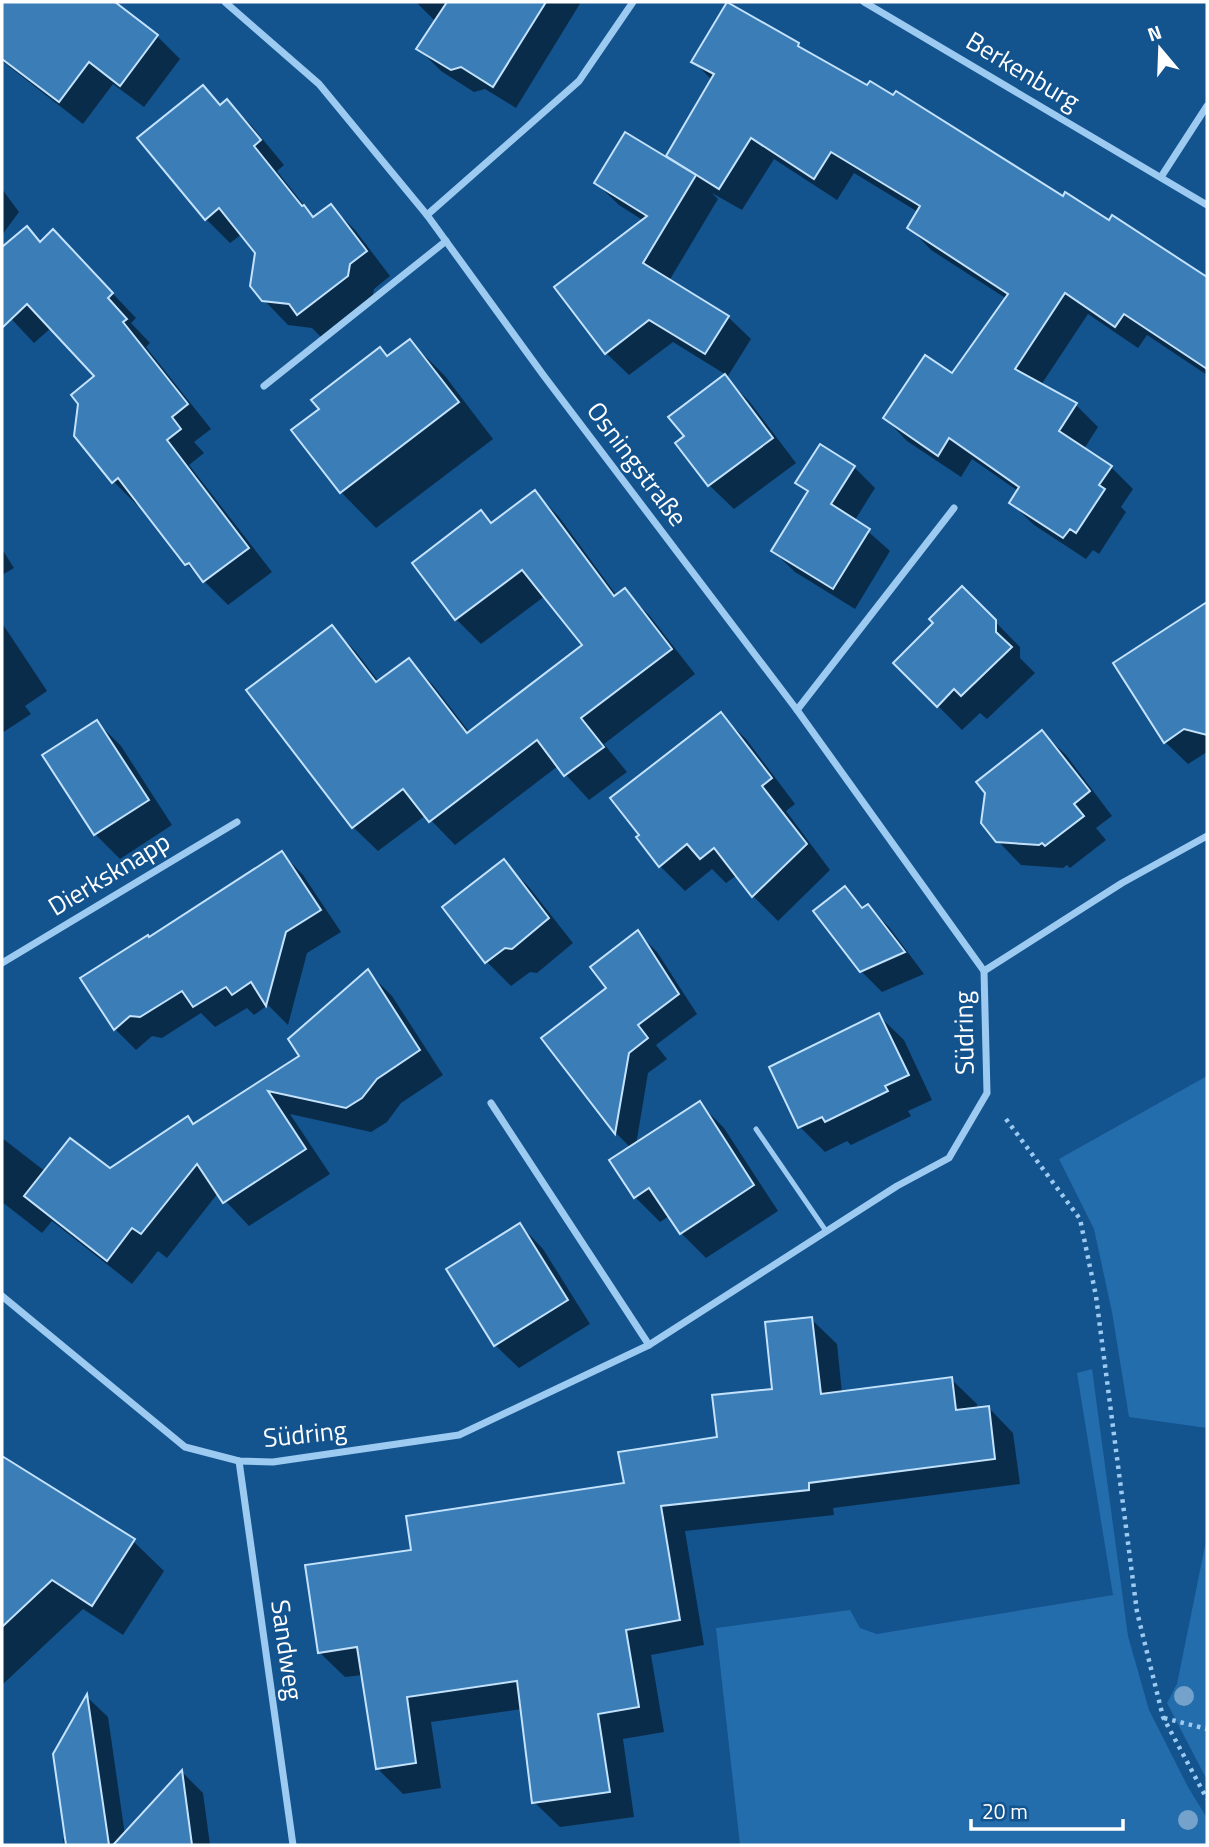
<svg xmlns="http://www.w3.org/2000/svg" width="1209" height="1847" font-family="'Titillium Web',sans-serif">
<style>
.green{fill:#246dad}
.shadow{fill:#0007}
.building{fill:#3b7db7;stroke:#c3e2fc;stroke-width:2}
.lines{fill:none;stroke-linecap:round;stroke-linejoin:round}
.path{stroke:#9ccaf1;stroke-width:4.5;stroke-dasharray:3.5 5;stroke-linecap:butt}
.lane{stroke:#9ccaf1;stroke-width:5}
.street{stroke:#9ccaf1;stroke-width:7}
.tree{fill:#74a2ca}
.labels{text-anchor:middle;stroke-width:5;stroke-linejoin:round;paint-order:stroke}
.street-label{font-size:26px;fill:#fff;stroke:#13538e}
</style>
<rect width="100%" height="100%" fill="#13538e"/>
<g class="green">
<path d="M 1207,1076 L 1207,1428 L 1129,1417 L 1112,1312 L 1094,1229 L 1059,1159 Z"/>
<path d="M 1092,1369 L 1128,1636 L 1149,1710 L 1188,1787 L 1207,1818 L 1207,1845 L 740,1845 L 716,1628 L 850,1610 L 860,1628 L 877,1634 L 1113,1595 L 1077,1373 Z"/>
<path d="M 1207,1536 L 1207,1780 L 1167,1703 L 1177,1684 Z"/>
</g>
<g class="shadow">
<path d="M 2,2 L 112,2 L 157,36 L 180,59 L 144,107 L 113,84 L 83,124 L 2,61 Z"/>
<path d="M 419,2 L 581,2 L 516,108 L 485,89 L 474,92 L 441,71 L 419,49 L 436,22 L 418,4 Z"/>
<path d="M 798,45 L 807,53 L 1063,198 L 1109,222 L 1112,218 L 1207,279 L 1207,375 L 1147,335 L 1138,348 L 1088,314 L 1041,385 L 1076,405 L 1098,427 L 1084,449 L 1111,467 L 1133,489 L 1121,507 L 1126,512 L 1099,554 L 1093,550 L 1086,559 L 1034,525 L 1011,503 L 1018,491 L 972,459 L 961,477 L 907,441 L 885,418 L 953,375 L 1007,299 L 931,250 L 909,227 L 918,212 L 854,173 L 837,200 L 774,159 L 742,210 L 712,193 L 718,199 L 669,281 L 728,317 L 751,339 L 728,376 L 673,342 L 629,375 L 606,353 L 644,221 L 619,205 L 596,183 L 674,162 L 668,156 L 712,80 L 693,61 Z"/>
<path d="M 203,87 L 222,105 L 227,101 L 251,125 L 284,165 L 277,171 L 314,218 L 331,206 L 355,230 L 390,276 L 374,289 L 372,300 L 322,338 L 312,328 L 288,325 L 264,300 L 257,253 L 242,234 L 230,243 L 206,219 Z"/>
<path d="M 2,189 L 19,212 L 2,235 Z"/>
<path d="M 27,229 L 42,243 L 77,256 L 136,318 L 131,323 L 150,343 L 146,347 L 211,429 L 194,442 L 204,453 L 189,465 L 272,572 L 228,605 L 187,564 L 140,503 L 137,505 L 114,482 L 96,377 L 51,328 L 34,343 L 2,309 L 2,249 Z"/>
<path d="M 410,341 L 445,376 L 493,439 L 376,528 L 341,492 L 294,430 Z"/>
<path d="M 725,377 L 749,401 L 796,463 L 734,509 L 709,485 Z"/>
<path d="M 854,467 L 875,488 L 855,520 L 890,551 L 855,609 L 795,572 L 773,551 L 809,493 L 798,482 Z"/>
<path d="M 535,492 L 559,517 L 617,596 L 624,590 L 649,615 L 695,674 L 604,744 L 627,772 L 589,800 L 558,766 L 455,845 L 426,815 L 378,851 L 353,827 L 332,627 L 356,652 L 379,682 L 409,661 L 433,685 L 470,733 L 584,645 L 545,596 L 481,644 L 456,619 L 414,563 L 481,512 L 493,524 Z"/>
<path d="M 2,549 L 14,568 L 2,575 Z"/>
<path d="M 962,588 L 1020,647 L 1020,658 L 1035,673 L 987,719 L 980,713 L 962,730 L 895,663 L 935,623 Z"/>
<path d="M 2,623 L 47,691 L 25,706 L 31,714 L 2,733 Z"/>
<path d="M 1204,644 L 1207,649 L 1207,752 L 1188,764 L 1165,742 Z"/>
<path d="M 721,715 L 746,739 L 795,804 L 786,811 L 830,870 L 778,921 L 753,896 L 737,875 L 726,883 L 712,869 L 685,891 L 660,866 L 639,837 Z"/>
<path d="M 97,722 L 121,746 L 172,825 L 120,859 L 95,834 Z"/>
<path d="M 1042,732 L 1066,755 L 1112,816 L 1096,828 L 1106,840 L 1070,868 L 1067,865 L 1063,868 L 1021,865 L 997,840 Z"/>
<path d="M 282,853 L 303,875 L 341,932 L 307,953 L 288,1025 L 268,1005 L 254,1015 L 247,1008 L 215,1027 L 201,1013 L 162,1038 L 152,1036 L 136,1050 L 115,1029 L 150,939 Z"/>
<path d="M 503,861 L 528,886 L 573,943 L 537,973 L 530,972 L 511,986 L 487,962 Z"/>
<path d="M 845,888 L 864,908 L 868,906 L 889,927 L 924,974 L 882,992 L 861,971 Z"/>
<path d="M 638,933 L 657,952 L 697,1014 L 656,1045 L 667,1059 L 648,1073 L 636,1145 L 699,1103 L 724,1128 L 778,1211 L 706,1258 L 681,1233 L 669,1216 L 660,1222 L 635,1197 L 631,1148 L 616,1133 L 544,1039 L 609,989 Z"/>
<path d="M 367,971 L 392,996 L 443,1075 L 401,1103 L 387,1122 L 371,1132 L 290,1114 L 330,1174 L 249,1226 L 218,1193 L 167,1258 L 158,1251 L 132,1284 L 52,1221 L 42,1233 L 2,1202 L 2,1138 L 46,1172 L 110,1170 L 188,1119 L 195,1125 L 301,1056 Z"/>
<path d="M 879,1016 L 904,1040 L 932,1100 L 908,1111 L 911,1116 L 851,1145 L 847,1141 L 825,1152 L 800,1127 Z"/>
<path d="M 520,1225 L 543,1249 L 590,1324 L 519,1368 L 495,1345 Z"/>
<path d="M 811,1319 L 837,1344 L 842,1393 L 951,1379 L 977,1404 L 977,1409 L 988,1407 L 1013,1433 L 1020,1484 L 833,1508 L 834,1515 L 685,1531 L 704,1645 L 651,1655 L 664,1732 L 623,1739 L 634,1817 L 560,1827 L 534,1802 L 522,1709 L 431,1722 L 441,1788 L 403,1794 L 377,1768 L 363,1675 L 345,1677 L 319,1652 L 413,1551 L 626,1485 L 719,1439 L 774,1390 Z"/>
<path d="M 2,1455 L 21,1470 L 133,1541 L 164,1571 L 123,1635 L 83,1609 L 2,1685 Z"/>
<path d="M 87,1697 L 108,1717 L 125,1835 L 182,1772 L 203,1793 L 210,1845 L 64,1845 L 63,1839 L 67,1838 Z"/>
</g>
<g class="building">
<path d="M 2,2 L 115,2 L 158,35 L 120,86 L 89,62 L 59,102 L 2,59 Z"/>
<path d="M 447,2 L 546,2 L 493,87 L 461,67 L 451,70 L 416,49 Z"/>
<path d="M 727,2 L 799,43 L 798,46 L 867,85 L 870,81 L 893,95 L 896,91 L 1063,196 L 1065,192 L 1109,220 L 1112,215 L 1207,277 L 1207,369 L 1124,314 L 1115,327 L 1065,293 L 1015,369 L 1077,403 L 1059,431 L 1112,466 L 1099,485 L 1105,489 L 1076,533 L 1070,529 L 1063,538 L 1009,503 L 1019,487 L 949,438 L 938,456 L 883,418 L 925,355 L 952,373 L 1008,294 L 907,228 L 920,206 L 831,152 L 814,179 L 751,138 L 719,189 L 666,156 L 714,74 L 691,62 Z"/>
<path d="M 203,85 L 220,105 L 227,99 L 261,140 L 254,146 L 302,206 L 304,205 L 313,217 L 331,204 L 367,251 L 350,264 L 348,276 L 297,315 L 289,304 L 262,301 L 250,286 L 255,253 L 219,208 L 205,220 L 137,138 Z"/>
<path d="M 625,132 L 696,175 L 643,263 L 729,316 L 705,354 L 649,320 L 605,354 L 554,287 L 647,216 L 594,183 Z"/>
<path d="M 27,226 L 40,242 L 53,229 L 113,293 L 108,298 L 127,319 L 123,322 L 188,404 L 172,417 L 181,429 L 167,440 L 249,548 L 203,582 L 189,563 L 185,565 L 118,478 L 112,483 L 74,436 L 78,404 L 71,395 L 94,376 L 27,304 L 2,328 L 2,247 Z"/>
<path d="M 410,339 L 459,402 L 340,493 L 291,430 L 319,409 L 311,400 L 380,347 L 387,356 Z"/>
<path d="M 725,374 L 773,438 L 708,486 L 675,443 L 684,436 L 668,417 Z"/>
<path d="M 820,444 L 855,466 L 831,504 L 870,529 L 833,589 L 771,551 L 808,491 L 795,483 Z"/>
<path d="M 535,490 L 614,596 L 625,588 L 672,649 L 581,718 L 604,747 L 564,776 L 537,740 L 429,822 L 403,789 L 352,828 L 246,690 L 332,625 L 376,682 L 409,658 L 467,733 L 582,645 L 522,570 L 455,620 L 412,563 L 481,510 L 491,523 Z"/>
<path d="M 962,586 L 996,620 L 996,632 L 1012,647 L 961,696 L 954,689 L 937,707 L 893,663 L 933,623 L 929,619 Z"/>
<path d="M 1207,602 L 1207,735 L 1184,729 L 1164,743 L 1113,663 Z"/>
<path d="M 721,712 L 772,778 L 762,786 L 807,844 L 752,897 L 714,848 L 700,859 L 687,844 L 659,867 L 636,837 L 639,835 L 610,798 Z"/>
<path d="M 97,720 L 149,800 L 94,835 L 42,755 Z"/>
<path d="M 1042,730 L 1090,791 L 1074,804 L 1084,816 L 1045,846 L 1042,843 L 1039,845 L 996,842 L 981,823 L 985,793 L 976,782 Z"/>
<path d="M 282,851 L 321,910 L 286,932 L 266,1006 L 251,982 L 232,995 L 226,987 L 193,1007 L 182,991 L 140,1017 L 130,1016 L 114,1030 L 80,978 L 148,935 L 149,937 Z"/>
<path d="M 504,859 L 549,918 L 512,949 L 505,948 L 485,963 L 442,907 Z"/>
<path d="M 845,886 L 862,908 L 868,904 L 905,952 L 860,972 L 813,911 Z"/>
<path d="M 638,930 L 679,994 L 638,1025 L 648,1038 L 629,1053 L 615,1134 L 541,1038 L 606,988 L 590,967 Z"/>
<path d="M 368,969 L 420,1050 L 377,1079 L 362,1098 L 346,1108 L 268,1091 L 306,1149 L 223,1203 L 197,1164 L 141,1234 L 132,1228 L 107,1261 L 24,1196 L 70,1138 L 110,1168 L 188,1116 L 193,1124 L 299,1056 L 288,1039 Z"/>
<path d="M 879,1013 L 909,1075 L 885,1086 L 888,1091 L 825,1122 L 822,1117 L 798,1128 L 769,1067 Z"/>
<path d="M 700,1101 L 754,1185 L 680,1234 L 649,1188 L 634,1198 L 609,1160 Z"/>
<path d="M 520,1223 L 568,1300 L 494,1346 L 446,1269 Z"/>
<path d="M 812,1317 L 821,1394 L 952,1377 L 956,1410 L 989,1406 L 995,1459 L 809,1483 L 809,1490 L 661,1506 L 680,1620 L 626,1630 L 639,1707 L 598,1714 L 610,1792 L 532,1803 L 517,1681 L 407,1697 L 416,1763 L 376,1769 L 357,1647 L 318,1653 L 305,1565 L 411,1550 L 406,1516 L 624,1483 L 618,1452 L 717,1437 L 712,1395 L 772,1389 L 765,1322 Z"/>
<path d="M 2,1456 L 135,1539 L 92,1606 L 52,1580 L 2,1627 Z"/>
<path d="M 87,1694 L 109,1845 L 66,1845 L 53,1754 Z"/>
<path d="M 182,1770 L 192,1845 L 113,1845 Z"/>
</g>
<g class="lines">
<g class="path">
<path d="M 1006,1119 L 1080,1219 L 1096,1296 L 1137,1612 L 1163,1717 L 1207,1799"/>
<path d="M 1164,1718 L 1207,1729"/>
</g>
<path class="lane" d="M 756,1129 L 826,1231"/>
<g class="street">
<path d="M 225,2 L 319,84 L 427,215 L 544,376 L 797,710 L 984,971"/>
<path d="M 864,2 L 1207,205"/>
<path d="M 1161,177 L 1207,106"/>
<path d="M 427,215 L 579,81 L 633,2"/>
<path d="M 264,386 L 446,241"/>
<path d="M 797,710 L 954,508"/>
<path d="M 2,963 L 237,822"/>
<path d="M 491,1103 L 649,1345"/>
<path d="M 2,1296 L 185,1447 L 239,1461 L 273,1462 L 459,1435 L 649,1345 L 897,1186 L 949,1158 L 987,1093 L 984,971 L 1122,883 L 1207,836"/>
<path d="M 239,1461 L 293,1845"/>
</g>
</g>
<g class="tree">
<circle cx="1184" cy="1696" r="10"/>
<circle cx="1188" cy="1820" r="10"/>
</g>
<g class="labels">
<g class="street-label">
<text transform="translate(1023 71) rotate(31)" y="9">Berkenburg</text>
<text transform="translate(637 464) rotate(53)" y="9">Osningstraße</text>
<text transform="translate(109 874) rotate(-31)" y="9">Dierksknapp</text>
<text transform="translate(964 1033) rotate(-91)" y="9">Südring</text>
<text transform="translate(305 1434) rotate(-6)" y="9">Südring</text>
<text transform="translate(287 1650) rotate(82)" y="9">Sandweg</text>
</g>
</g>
<rect width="1209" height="1847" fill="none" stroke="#ffffff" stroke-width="7"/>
<g transform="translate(1160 49) rotate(341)" stroke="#13538e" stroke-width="5" paint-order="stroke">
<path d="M0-5L12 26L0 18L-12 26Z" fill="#ffffff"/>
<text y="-10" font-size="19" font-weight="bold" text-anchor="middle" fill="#ffffff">N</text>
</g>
<path d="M971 1819v10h152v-10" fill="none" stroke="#ffffff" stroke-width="3.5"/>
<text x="982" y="1819" font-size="21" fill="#ffffff" stroke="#13538e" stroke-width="5" paint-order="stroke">20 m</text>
</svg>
